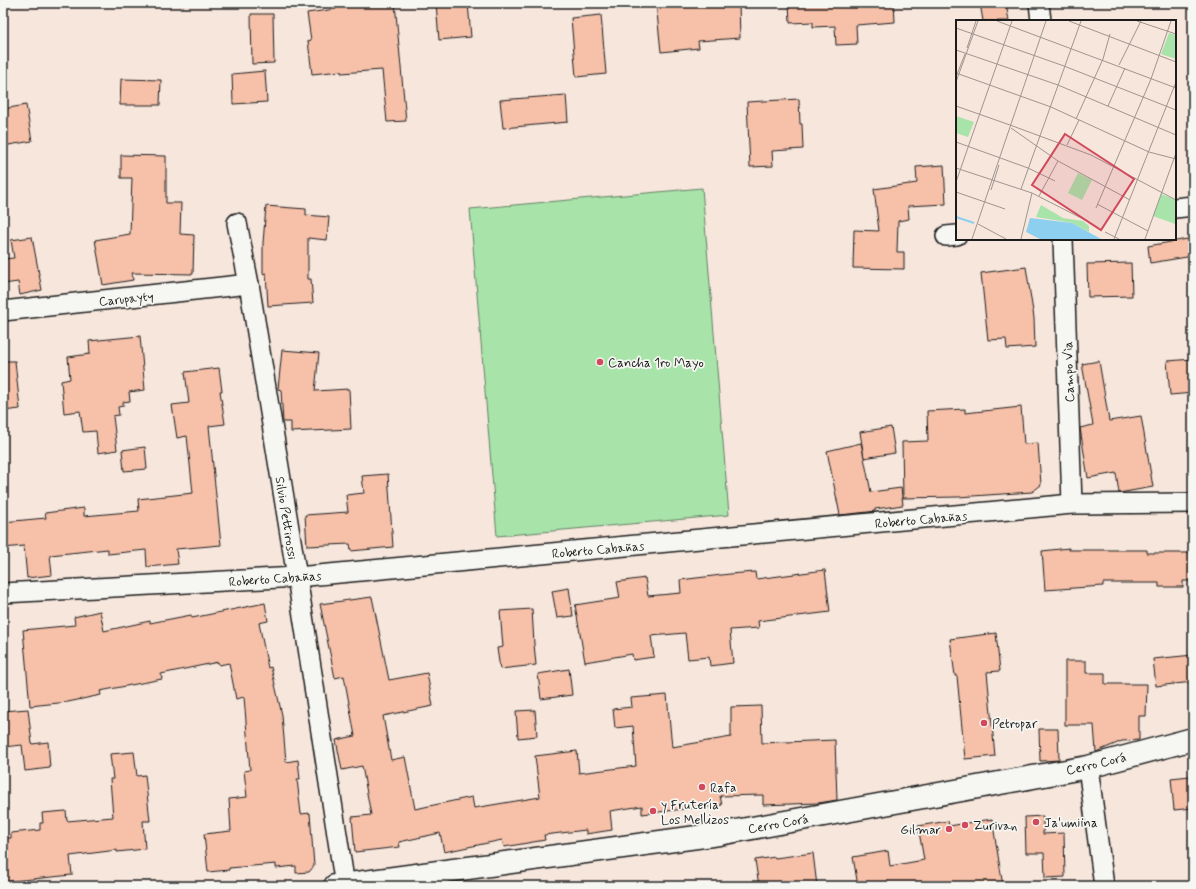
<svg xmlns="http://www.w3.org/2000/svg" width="1196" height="889" font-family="Mynerve,sans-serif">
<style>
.green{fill:#a8e4aa;stroke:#628063}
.building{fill:#f6c0a9;stroke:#1c1c1c}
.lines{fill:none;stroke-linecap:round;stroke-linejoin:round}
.street-casing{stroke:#1c1c1c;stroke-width:22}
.secondary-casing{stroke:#1c1c1c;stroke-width:25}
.street{stroke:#f6f6f2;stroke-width:19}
.secondary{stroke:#f6f6f2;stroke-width:22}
.poi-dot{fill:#d1495b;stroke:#f6f6f2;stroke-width:1.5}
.labels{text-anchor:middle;stroke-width:3.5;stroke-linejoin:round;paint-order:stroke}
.street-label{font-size:13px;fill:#1c1c1c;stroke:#f6f6f2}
.poi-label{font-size:13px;fill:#1c1c1c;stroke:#f6f6f2;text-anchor:start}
.inset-river{fill:none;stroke:#8dcfef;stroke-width:2}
.inset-road{fill:none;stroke:#9f958f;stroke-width:1}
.view{fill:#d1495b;fill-opacity:0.15;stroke:#d1495b;stroke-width:2}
.inset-edge{fill:none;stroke:#1c1c1c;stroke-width:2}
</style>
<rect width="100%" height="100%" fill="#f6e6dc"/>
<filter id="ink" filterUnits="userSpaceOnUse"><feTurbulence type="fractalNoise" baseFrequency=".025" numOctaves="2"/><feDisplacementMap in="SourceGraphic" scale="8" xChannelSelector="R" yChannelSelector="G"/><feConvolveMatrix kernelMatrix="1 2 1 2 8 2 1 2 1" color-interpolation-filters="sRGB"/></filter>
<g filter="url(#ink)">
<path class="green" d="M 702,188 L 729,515 L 497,536 L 470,209 Z"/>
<g class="building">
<path d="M 336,3 L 395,3 L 406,121 L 387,122 L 382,70 L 341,73 L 341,71 L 312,74 L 308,41 L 311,40 L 307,13 L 336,9 Z"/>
<path d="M 436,3 L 468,3 L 471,37 L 439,40 Z"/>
<path d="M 656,3 L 739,3 L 740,38 L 698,41 L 699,48 L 661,52 Z"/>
<path d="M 789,3 L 894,3 L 895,22 L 856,25 L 857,44 L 836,45 L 835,26 L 813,27 L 813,22 L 790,23 Z"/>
<path d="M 980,3 L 1006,3 L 1009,21 L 983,21 Z"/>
<path d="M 251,14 L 273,14 L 274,63 L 252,64 Z"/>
<path d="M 601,15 L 606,74 L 576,77 L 571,18 Z"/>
<path d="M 265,71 L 267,102 L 233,104 L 232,74 Z"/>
<path d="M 121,79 L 161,80 L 160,105 L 120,105 Z"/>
<path d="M 566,95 L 568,122 L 503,128 L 500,100 Z"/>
<path d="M 799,99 L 800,124 L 802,124 L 803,149 L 772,151 L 773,166 L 750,167 L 747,102 Z"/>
<path d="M 26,105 L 32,141 L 3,146 L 3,109 Z"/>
<path d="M 121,155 L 166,156 L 166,203 L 181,203 L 180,234 L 194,235 L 193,274 L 132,273 L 133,280 L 103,285 L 95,240 L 130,234 L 132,178 L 121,178 Z"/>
<path d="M 944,165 L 946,204 L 908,206 L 909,219 L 898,221 L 897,252 L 904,252 L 904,269 L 853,268 L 854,230 L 879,231 L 874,189 L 917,183 L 916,167 Z"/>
<path d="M 266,206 L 306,209 L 306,215 L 329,217 L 327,240 L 308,238 L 308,279 L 311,279 L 313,303 L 268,306 L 266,273 L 263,274 L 263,243 Z"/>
<path d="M 32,237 L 42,290 L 20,295 L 18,282 L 3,284 L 3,259 L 14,258 L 11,240 Z"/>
<path d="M 1193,238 L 1193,256 L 1150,263 L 1148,246 Z"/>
<path d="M 1131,263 L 1132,296 L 1088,297 L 1087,264 Z"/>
<path d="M 1026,267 L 1034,318 L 1035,347 L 1007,349 L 1006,339 L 988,340 L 981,273 Z"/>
<path d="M 140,336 L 145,390 L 129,392 L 130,401 L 123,402 L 123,406 L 118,407 L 119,415 L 113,416 L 117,450 L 98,453 L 96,431 L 83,432 L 80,411 L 64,413 L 61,381 L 70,379 L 68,357 L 90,354 L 89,341 Z"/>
<path d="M 282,350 L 319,353 L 315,391 L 349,389 L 351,429 L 291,432 L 291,422 L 283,422 L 281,390 L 278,389 Z"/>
<path d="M 1193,359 L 1193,393 L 1170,395 L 1167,361 Z"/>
<path d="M 3,361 L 15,361 L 20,409 L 3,411 Z"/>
<path d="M 1099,361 L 1109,421 L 1141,416 L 1153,487 L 1119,493 L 1116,473 L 1088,478 L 1080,428 L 1093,425 L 1082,364 Z"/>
<path d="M 219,368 L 222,391 L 220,391 L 225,424 L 209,426 L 221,545 L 176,549 L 178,564 L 147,567 L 146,550 L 108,554 L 108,549 L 50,555 L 52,575 L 27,578 L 24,546 L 3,548 L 3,522 L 46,518 L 45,513 L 84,508 L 84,516 L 139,511 L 138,499 L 193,493 L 187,436 L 177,438 L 172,405 L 189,403 L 185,372 Z"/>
<path d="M 1021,407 L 1024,444 L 1038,443 L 1041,485 L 1032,492 L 958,497 L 903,498 L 902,442 L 928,441 L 927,411 L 965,409 L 965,413 Z"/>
<path d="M 891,427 L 895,453 L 864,458 L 860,432 Z"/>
<path d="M 861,443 L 871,492 L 901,488 L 903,505 L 875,509 L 875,511 L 868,512 L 840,515 L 827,451 Z"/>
<path d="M 145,447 L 147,469 L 124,471 L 122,450 Z"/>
<path d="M 388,474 L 393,547 L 351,551 L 350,544 L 307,546 L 305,515 L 348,512 L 346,495 L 364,493 L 362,476 Z"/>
<path d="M 1069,548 L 1069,550 L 1147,550 L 1147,553 L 1193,553 L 1193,581 L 1183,581 L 1183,587 L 1159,587 L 1159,583 L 1103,583 L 1103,586 L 1045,590 L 1042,551 Z"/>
<path d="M 825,570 L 830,612 L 758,621 L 759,628 L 730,630 L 733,663 L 710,666 L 709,657 L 688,659 L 685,633 L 651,636 L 654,657 L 633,660 L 632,654 L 585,662 L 575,605 L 620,598 L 617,582 L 645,578 L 648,596 L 681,593 L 680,580 L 730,574 L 755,572 L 756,579 Z"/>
<path d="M 569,588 L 573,616 L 557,618 L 552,591 Z"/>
<path d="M 372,597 L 389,680 L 427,673 L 433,706 L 383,716 L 391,760 L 405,757 L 415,809 L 472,797 L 474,808 L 540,797 L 535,756 L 577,751 L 579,773 L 636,766 L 633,726 L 615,728 L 613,709 L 632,707 L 631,698 L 667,695 L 672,747 L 731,737 L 731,707 L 761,706 L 762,743 L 835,740 L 837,800 L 818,803 L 763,805 L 763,795 L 720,796 L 722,805 L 701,808 L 701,807 L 642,814 L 642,806 L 610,811 L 612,830 L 586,834 L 586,830 L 544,835 L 545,840 L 504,847 L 502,840 L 444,852 L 440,833 L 399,842 L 400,847 L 355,852 L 352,817 L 371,815 L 362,766 L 342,770 L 336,740 L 355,736 L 344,676 L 335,678 L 320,604 Z"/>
<path d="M 265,603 L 268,621 L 259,623 L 268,668 L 271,667 L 282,715 L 286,762 L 298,760 L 300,779 L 297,779 L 301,814 L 310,813 L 314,866 L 309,872 L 296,873 L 296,866 L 276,868 L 276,864 L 229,868 L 229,870 L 208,872 L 204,834 L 231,831 L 229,799 L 247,797 L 244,771 L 250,770 L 244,697 L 236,699 L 229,663 L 219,665 L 218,662 L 161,674 L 162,679 L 100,691 L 101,695 L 68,702 L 30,706 L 23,630 L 75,625 L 74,617 L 100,611 L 104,631 L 150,621 L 150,623 L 191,615 L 192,618 Z"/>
<path d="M 532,609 L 534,644 L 536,665 L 500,669 L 497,648 L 503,647 L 500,611 Z"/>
<path d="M 996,633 L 1000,671 L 987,672 L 995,756 L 965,759 L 957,676 L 955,676 L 950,639 Z"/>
<path d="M 1193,655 L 1193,682 L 1156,686 L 1153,659 Z"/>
<path d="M 1065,661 L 1086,661 L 1086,673 L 1105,673 L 1105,684 L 1147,684 L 1146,716 L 1139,716 L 1139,740 L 1122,741 L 1096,752 L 1094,725 L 1065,725 Z"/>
<path d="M 569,669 L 572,695 L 541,699 L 538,674 Z"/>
<path d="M 28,709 L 32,744 L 48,742 L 50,768 L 25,771 L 22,745 L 4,747 L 3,711 Z"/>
<path d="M 535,710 L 537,736 L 518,738 L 516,711 Z"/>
<path d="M 1039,729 L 1058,729 L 1059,760 L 1040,761 Z"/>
<path d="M 134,752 L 137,776 L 145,775 L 150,821 L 143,821 L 145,849 L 117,852 L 117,850 L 70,856 L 72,875 L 3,882 L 3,838 L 11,838 L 11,833 L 40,830 L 40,823 L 43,823 L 42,813 L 66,811 L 67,821 L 113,817 L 110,779 L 113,779 L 110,754 Z"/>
<path d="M 1190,776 L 1193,808 L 1174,810 L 1171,778 Z"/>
<path d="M 1043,816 L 1043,834 L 1064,833 L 1065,877 L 1045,878 L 1044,853 L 1026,853 L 1025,817 Z"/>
<path d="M 992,819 L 1003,886 L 858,886 L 853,857 L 888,851 L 890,866 L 924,860 L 918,826 L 948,821 L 949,826 Z"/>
<path d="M 813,853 L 817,886 L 759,886 L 755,860 L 775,857 L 775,858 Z"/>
</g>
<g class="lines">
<g class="street-casing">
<g id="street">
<path d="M 1039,3 L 1041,21"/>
<path d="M 1175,208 L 1193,206"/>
<path d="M 237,223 L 249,284 L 297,577 L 345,886"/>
<path d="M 946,236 L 957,235"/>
<path d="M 1063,239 L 1072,504"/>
<path d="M 3,311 L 249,284"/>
<path d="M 3,593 L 297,577 L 1072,504 L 1193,503"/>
<path d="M 1088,767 L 1104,886"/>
</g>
</g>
<g class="secondary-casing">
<path id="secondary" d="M 335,886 L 719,834 L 1088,767 L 1193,739"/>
</g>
<use href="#street" class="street"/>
<use href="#secondary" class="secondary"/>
</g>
</g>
<g class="poi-dot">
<circle cx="600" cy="362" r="4"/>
<circle cx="984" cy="723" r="4"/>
<circle cx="702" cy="787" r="4"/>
<circle cx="653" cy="811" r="4"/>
<circle cx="1036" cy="822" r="4"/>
<circle cx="965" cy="825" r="4"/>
<circle cx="949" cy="829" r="4"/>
</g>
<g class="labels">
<g class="street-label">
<text transform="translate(126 298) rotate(-6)" y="5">Carupayty</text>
<text transform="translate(1068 372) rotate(-92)" y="5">Campo Vìa</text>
<text transform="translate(287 518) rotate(81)" y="5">Silvio Pettirossi</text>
<text transform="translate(921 519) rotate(-5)" y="5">Roberto Cabañas</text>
<text transform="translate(598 549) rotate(-5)" y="5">Roberto Cabañas</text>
<text transform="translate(275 578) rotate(-4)" y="5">Roberto Cabañas</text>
<text transform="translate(1096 763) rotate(-13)" y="5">Cerro Corá</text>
<text transform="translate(778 823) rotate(-10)" y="5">Cerro Corá</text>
</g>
<g class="poi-label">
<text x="608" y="367">Cancha 1ro Mayo</text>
<text x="992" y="728">Petropar</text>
<text x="710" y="792">Rafa</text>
<text x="661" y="809">y Frutería<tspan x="661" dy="15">Los Mellizos</tspan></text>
<text x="1044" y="827">Ja'umiina</text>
<text x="973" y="830">Zurivan</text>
<text x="941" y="834" text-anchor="end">Gilmar</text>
</g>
</g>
<g transform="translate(956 20)">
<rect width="220" height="220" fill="#f6e6dc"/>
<path d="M 213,13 L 220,15 L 220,39 L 205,34 ZM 0,96 L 18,102 L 12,117 L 0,113 ZM 122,153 L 136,160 L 126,180 L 112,173 ZM 205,174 L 220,180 L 219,204 L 197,196 Z" fill="#a8e4aa"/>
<path d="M 85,185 L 107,198 L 127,201 L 133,206 L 133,212 L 116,203 L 80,197 Z" fill="#a8e4aa"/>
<path d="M 74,198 L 116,203 L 145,219 L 84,219 L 70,212 Z" fill="#8dcfef"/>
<path class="inset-river" d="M 0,197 L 18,203"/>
<path class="inset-road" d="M 41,1 L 220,68M 113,1 L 220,42M 181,1 L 220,14M 0,8 L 108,46 L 220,90M 11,28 L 20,1M 0,30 L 102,65 L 220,115M 163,45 L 185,1M 0,53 L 95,87 L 193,132 L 220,139M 0,57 L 9,34M 0,62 L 22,1M 0,86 L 54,105M 152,86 L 169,48M 120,99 L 147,39 L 154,14M 54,105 L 135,135 L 220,180M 55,108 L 102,141 L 174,180M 0,122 L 72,148 L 99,161M 111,125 L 123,100M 0,148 L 76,173 L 131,201M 0,162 L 56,1M 65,169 L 125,1M 35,170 L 43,145M 0,172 L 49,189M 83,176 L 102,141M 141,184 L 192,211M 140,188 L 195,59 L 215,1M 22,204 L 50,219M 149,212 L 163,219M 16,219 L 90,1M 65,219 L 76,173M 158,219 L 220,62M 189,219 L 220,133"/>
<path class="view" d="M 109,114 L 178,159 L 145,210 L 76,165 Z"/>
<rect width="220" height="220" class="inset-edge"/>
</g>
<rect width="1196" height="889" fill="none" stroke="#f6f6f2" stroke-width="16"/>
<rect x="8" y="8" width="1180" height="873" fill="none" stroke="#1c1c1c" stroke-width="1.5" filter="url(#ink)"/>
</svg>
